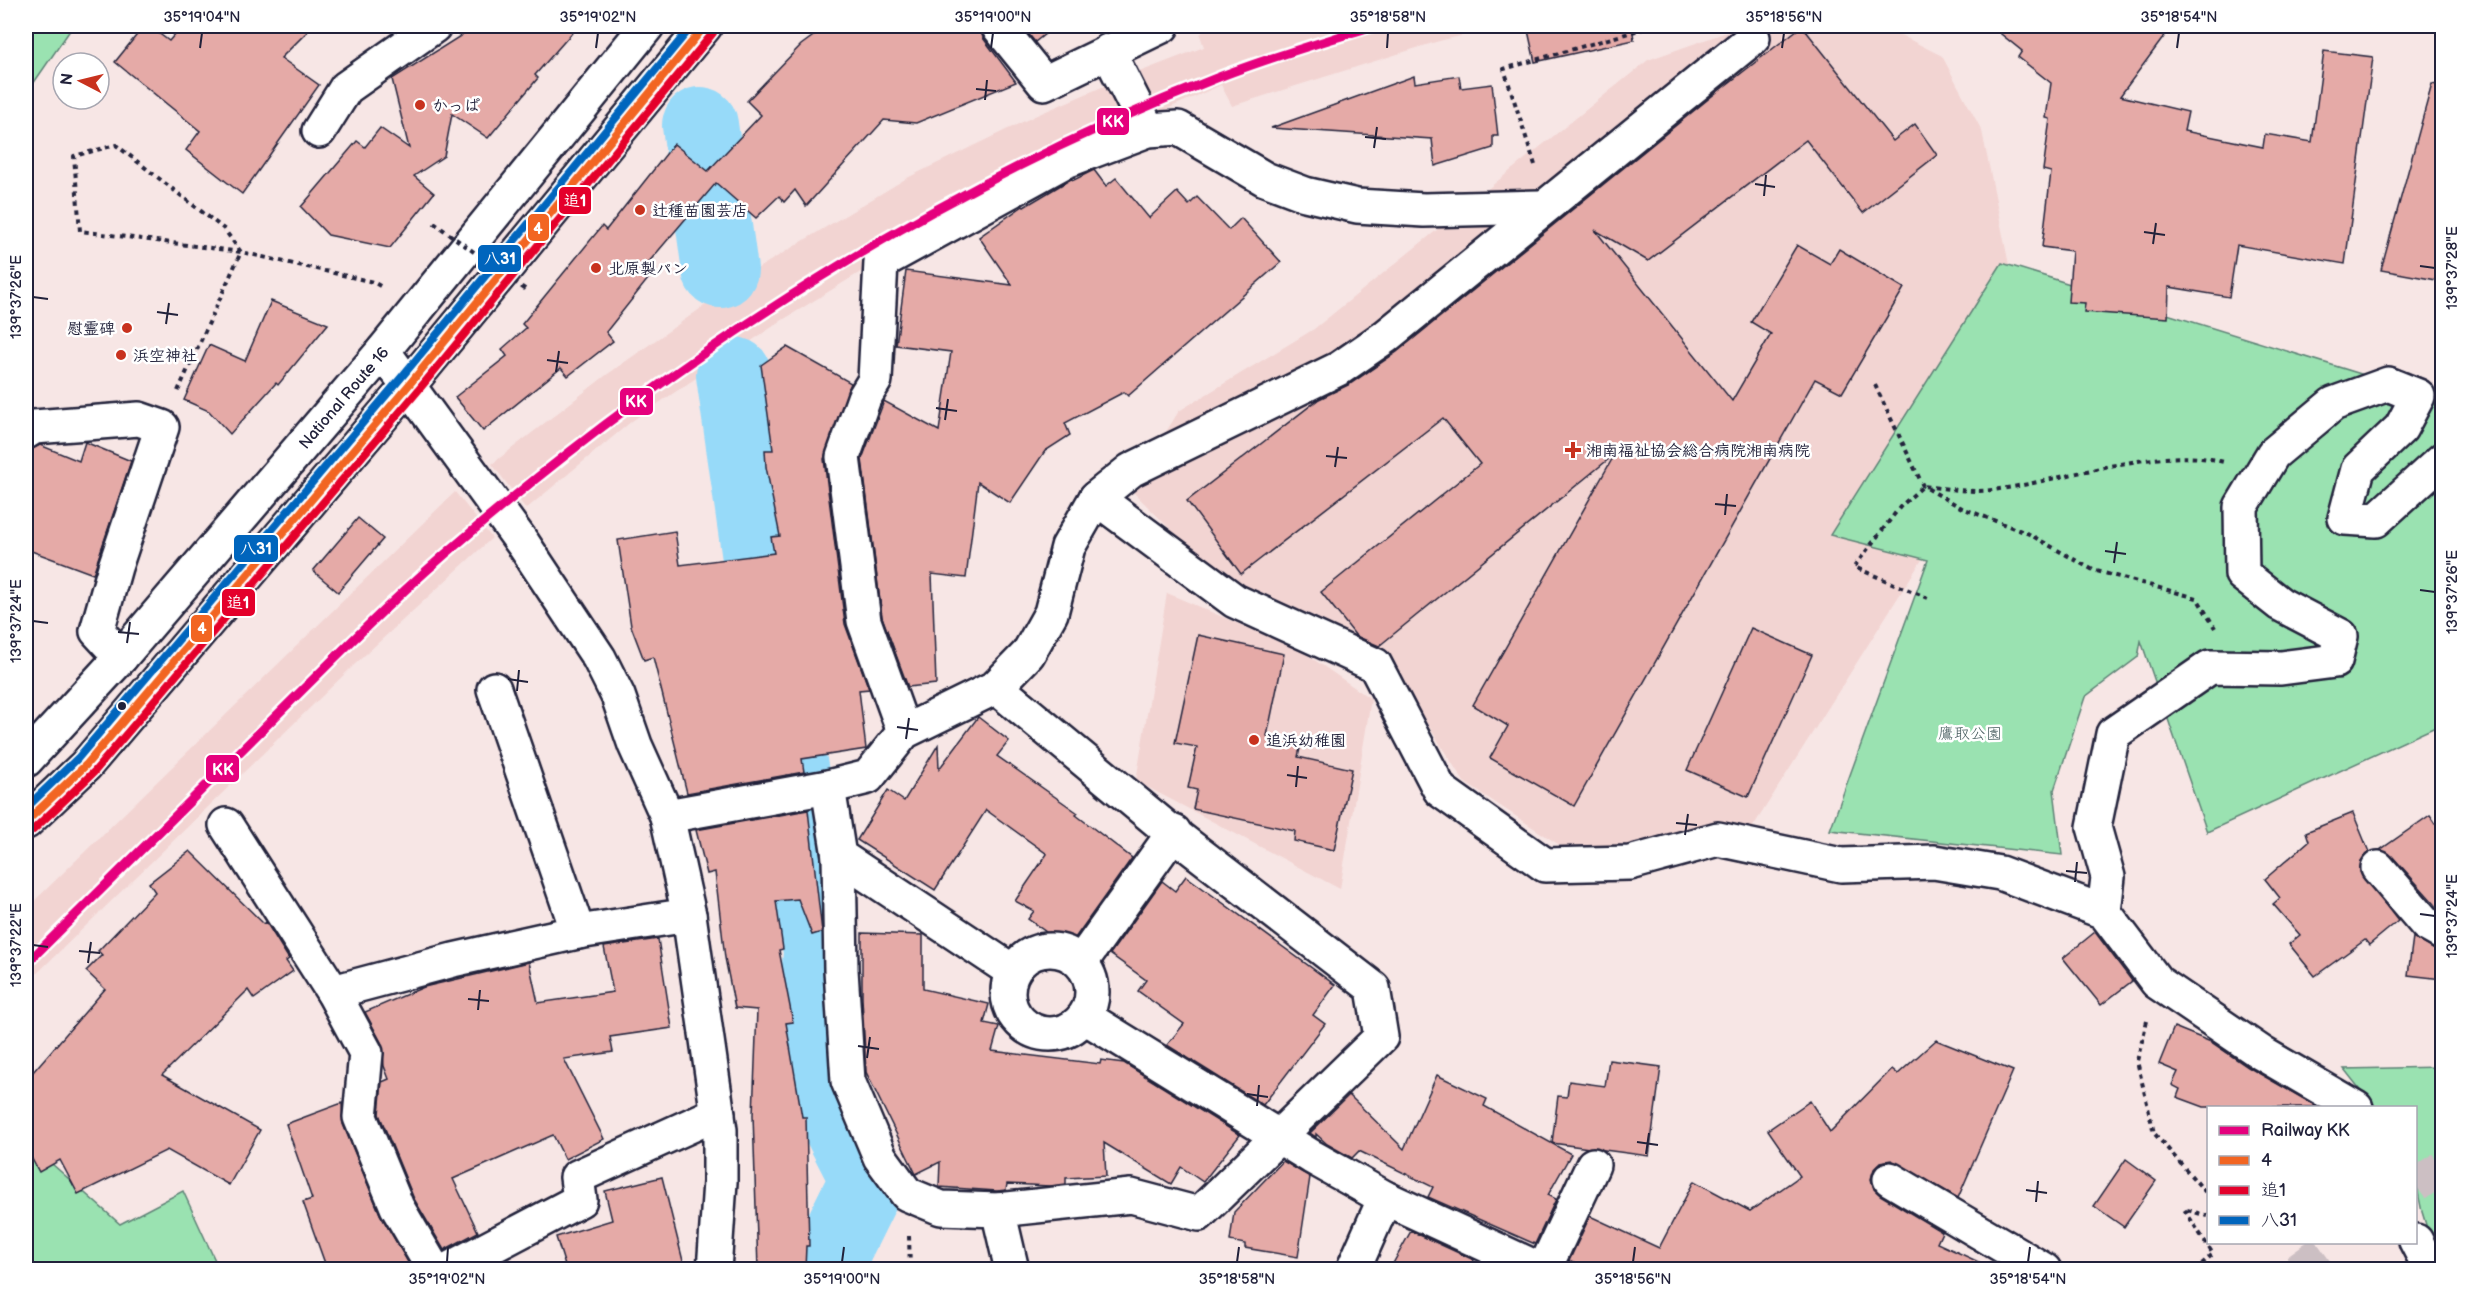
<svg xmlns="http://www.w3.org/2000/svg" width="2468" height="1295" font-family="'Balsamiq Sans','Klee One',sans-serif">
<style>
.built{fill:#f2d4d2}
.green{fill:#9ae2b1;stroke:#5e8276;stroke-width:1.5}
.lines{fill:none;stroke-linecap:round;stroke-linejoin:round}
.river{stroke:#97daf9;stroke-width:76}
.building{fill:#e5aaa7;stroke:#22223b;stroke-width:1.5}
.minor-tunnel{stroke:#ccbfc3;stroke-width:33;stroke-dasharray:33 16;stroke-linecap:butt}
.minor-casing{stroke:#22223b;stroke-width:38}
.highway-casing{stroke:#22223b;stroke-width:38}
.path{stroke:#22223b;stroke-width:4;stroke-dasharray:4.5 4.5;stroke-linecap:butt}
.minor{stroke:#fff;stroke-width:33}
.highway{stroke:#fff;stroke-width:33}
.path-bridge{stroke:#22223b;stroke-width:4;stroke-dasharray:4.5 4.5;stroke-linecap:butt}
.bus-1-casing{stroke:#fff;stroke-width:12}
.bus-2-casing{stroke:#fff;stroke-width:12}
.bus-3-casing{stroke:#fff;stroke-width:12}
.bus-1{stroke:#f26522;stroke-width:8}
.bus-2{stroke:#e4002b;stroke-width:8}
.bus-3{stroke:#0065bd;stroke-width:8}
.rail-1-casing{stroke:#fff;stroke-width:14}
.rail-1{stroke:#e5007d;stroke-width:9}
.ticks{fill:none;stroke:#22223b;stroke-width:2}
.poi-dot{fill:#c8321e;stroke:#fff;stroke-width:2}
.bus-dot{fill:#22223b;stroke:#fff;stroke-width:2}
.labels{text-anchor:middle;stroke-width:5;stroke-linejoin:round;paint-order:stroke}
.poi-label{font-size:16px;font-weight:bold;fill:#22223b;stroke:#fff;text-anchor:start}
.street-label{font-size:16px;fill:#22223b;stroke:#fff}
.park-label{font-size:16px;fill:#465c5e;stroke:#fff}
.line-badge{stroke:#fff;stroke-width:2}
.badge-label{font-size:16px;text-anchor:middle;font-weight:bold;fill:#fff}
.neatline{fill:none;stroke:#22223b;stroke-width:2}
.ticks-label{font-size:15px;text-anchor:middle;fill:#22223b}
</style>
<rect width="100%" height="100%" fill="#f7e6e5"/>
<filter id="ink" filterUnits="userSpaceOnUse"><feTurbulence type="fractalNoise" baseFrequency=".0167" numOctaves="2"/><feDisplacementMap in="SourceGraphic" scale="12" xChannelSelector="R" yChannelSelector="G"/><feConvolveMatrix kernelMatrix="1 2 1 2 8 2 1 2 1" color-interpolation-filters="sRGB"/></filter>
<g filter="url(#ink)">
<g class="built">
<path d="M 1207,26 L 1503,26 L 1439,41 L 1232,106 L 1221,85 L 1149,117 L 1129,76 L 1204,47 L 1200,35 Z"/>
<path d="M 1744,26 L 1883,26 L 1942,56 L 1982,131 L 2033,384 L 1749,833 L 1592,857 L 1564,848 L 1464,782 L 1391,666 L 1239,597 L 1130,489 L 1179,411 L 1314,329 L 1648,60 Z"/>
<path d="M 1116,81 L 1136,120 L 932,228 L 781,321 L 632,421 L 526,509 L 492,464 L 605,376 L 755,270 L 907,178 L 1037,115 Z"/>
<path d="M 455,492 L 492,538 L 353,666 L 26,984 L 26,909 Z"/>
<path d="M 1167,593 L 1303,652 L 1371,699 L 1340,889 L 1136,781 Z"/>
</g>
<g class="green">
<path d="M 26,26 L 73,26 L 26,94 Z"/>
<path d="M 2002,263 L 2442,399 L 2442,724 L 2207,832 L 2141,641 L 2138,657 L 2085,697 L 2054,790 L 2062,855 L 1830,830 L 1928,560 L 1830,535 Z"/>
<path d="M 2442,1067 L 2442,1261 C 2411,1205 2416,1169 2416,1108 L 2374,1107 L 2344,1069 Z"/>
<path d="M 26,1141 L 120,1224 L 183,1191 L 219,1269 L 26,1269 Z"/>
</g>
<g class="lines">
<g class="river">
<path d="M 700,125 L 720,270"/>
<path d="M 734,375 L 789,762 L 821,951 L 815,1048 L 831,1107 L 868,1179 L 834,1248 L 830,1270"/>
</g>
</g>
<g class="building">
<path d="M 144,26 L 149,26 L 169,41 L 182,26 L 313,26 L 281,58 L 319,85 L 242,194 L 186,150 L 200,131 L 115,62 Z"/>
<path d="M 476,26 L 578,26 L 535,75 L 538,78 L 488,138 L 452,114 L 444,156 L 414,176 L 434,193 L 390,248 L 328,235 L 301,207 L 357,141 L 365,147 L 380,128 L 409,148 L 392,79 Z"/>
<path d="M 827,26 L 980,26 L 983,38 L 1016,82 L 916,123 L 884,120 L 806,206 L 795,190 L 784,202 L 779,196 L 756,218 L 716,183 L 648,263 L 656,269 L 606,332 L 613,341 L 568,376 L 561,368 L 483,431 L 455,397 L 507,356 L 502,349 L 526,328 L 522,324 L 602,226 L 606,230 L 674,144 L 708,171 L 761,115 L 747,101 L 801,45 Z"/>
<path d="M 1022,26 L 1055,26 L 1035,42 Z"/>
<path d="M 1527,26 L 1632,26 L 1634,40 L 1535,62 Z"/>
<path d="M 1802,26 L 1893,141 L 1915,124 L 1937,155 L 1863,213 L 1806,140 L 1648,261 L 1595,230 L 1732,401 L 1771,334 L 1751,322 L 1797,245 L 1830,264 L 1839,249 L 1904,288 L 1842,393 L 1815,379 L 1574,806 L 1490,758 L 1508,726 L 1473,705 L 1615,454 L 1379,646 L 1356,636 L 1321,592 L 1480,464 L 1443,418 L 1241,574 L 1187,501 L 1319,399 L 1350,384 L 1397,352 L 1712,96 Z"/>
<path d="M 1991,26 L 2172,26 L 2120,96 L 2188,112 L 2184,131 L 2263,147 L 2265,134 L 2312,142 L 2324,51 L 2373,57 L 2345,264 L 2237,245 L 2229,297 L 2169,287 L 2168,318 L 2084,312 L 2085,303 L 2068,302 L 2072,251 L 2042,247 L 2051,172 L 2043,170 L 2050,119 L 2046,118 L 2051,83 L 2018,57 L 2022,51 Z"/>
<path d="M 1414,76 L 1415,83 L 1459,76 L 1461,88 L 1492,84 L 1498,136 L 1493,136 L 1493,148 L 1435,166 L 1432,139 L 1271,128 Z"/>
<path d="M 2432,84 L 2442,86 L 2442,281 L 2381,270 Z"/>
<path d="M 1094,170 L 1106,186 L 1116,178 L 1149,218 L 1177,192 L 1189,205 L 1197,197 L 1229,230 L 1241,218 L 1281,262 L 1128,396 L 1124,392 L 1065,423 L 1070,435 L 1045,451 L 1010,503 L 978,482 L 966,578 L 932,574 L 936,684 L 908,687 L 882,617 L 862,459 L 884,401 L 939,431 L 951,352 L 896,345 L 906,271 L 1012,285 L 979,237 L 1023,206 L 1024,207 L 1071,179 L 1074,180 Z"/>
<path d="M 271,301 L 328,324 L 278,385 L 276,383 L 230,434 L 209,411 L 184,400 L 209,345 L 245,361 Z"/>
<path d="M 787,347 L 851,383 L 824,459 L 845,624 L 869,689 L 859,690 L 866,749 L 802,759 L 804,772 L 687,793 L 653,657 L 644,660 L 631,626 L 618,540 L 675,531 L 680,565 L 774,553 L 771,537 L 780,536 L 766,467 L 765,450 L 773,450 L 761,365 Z"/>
<path d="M 85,442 L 131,461 L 93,574 L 26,549 L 26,461 L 30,450 L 40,445 L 79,461 Z"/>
<path d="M 358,518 L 383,539 L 338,592 L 313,571 Z"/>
<path d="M 1751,628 L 1812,655 L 1748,797 L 1687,770 Z"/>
<path d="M 1198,635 L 1284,654 L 1267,736 L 1301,744 L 1298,757 L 1352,769 L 1334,850 L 1294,841 L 1295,831 L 1193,809 L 1197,790 L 1188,788 L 1197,747 L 1175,743 Z"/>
<path d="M 978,717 L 1009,741 L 997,756 L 1078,813 L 1076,815 L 1132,858 L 1075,938 L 1049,934 L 1028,919 L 1034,911 L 1015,901 L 1047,854 L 986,810 L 935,890 L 857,840 L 888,790 L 904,801 L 938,745 L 939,769 Z"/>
<path d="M 808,810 L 822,932 L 812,935 L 798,899 L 776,901 L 783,949 L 779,950 L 793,1022 L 786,1023 L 802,1117 L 806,1117 L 809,1246 L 806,1246 L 805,1269 L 758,1269 L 753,1115 L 757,1010 L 735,1008 L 725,958 L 715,872 L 707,874 L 696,830 Z"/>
<path d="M 2353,813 L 2369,852 L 2361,861 L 2360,872 L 2398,921 L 2369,945 L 2365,940 L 2315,976 L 2289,944 L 2300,935 L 2273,904 L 2280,898 L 2265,879 L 2309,841 L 2306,832 Z"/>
<path d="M 2430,815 L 2442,833 L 2442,912 L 2392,856 L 2380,850 Z"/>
<path d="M 190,851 L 264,924 L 266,922 L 289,959 L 286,961 L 293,971 L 254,999 L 248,990 L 162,1075 L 260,1130 L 229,1185 L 167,1150 L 78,1194 L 60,1160 L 39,1172 L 26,1148 L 26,1080 L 105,989 L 86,971 L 102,955 L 98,951 L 155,892 L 149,883 Z"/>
<path d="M 1186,876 L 1335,985 L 1313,1015 L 1325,1024 L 1263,1105 L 1167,1045 L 1184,1024 L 1138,991 L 1146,980 L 1110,954 L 1162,881 L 1175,891 Z"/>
<path d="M 2095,932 L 2132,981 L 2101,1005 L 2063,958 Z"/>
<path d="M 862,933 L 923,935 L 923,989 L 989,1004 L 984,1023 L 999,1026 L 992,1051 L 1100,1064 L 1101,1060 L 1124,1063 L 1240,1135 L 1203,1182 L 1181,1167 L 1171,1184 L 1104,1143 L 1106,1176 L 1066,1178 L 1066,1184 L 1050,1186 L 1007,1184 L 1006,1190 L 997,1191 L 939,1187 L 940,1162 L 916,1174 L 866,1072 L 862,998 Z"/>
<path d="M 2413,937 L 2433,949 L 2442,952 L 2442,979 L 2408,975 Z"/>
<path d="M 658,939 L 672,1028 L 610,1037 L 613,1052 L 564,1059 L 604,1139 L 565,1159 L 553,1135 L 453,1179 L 478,1232 L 444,1250 L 414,1199 L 379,1114 L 382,1082 L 389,1079 L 384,1066 L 382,1044 L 365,1012 L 424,987 L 529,962 L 538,1003 L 613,992 L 604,947 Z"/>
<path d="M 2174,1027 L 2211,1042 L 2248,1067 L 2318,1107 L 2204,1107 L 2177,1097 L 2180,1089 L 2172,1085 L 2178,1072 L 2159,1064 Z"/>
<path d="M 1936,1040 L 2013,1071 L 1958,1198 L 1891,1160 L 1881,1162 L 1874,1169 L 1871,1179 L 1874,1189 L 1880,1195 L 1942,1232 L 1937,1243 L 1994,1269 L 1586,1269 L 1569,1261 L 1590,1216 L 1659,1248 L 1694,1181 L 1750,1211 L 1800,1176 L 1768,1130 L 1810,1101 L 1830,1132 L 1892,1069 L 1898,1074 Z"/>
<path d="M 1609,1060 L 1661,1067 L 1649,1156 L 1552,1143 L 1558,1096 L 1567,1097 L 1569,1081 L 1605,1086 Z"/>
<path d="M 1437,1075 L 1487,1099 L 1484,1106 L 1571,1154 L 1548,1195 L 1556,1199 L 1535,1244 L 1428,1197 L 1433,1187 L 1359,1151 L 1352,1158 L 1327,1144 L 1316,1134 L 1316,1137 L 1310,1133 L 1349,1095 L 1404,1149 Z"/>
<path d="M 342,1103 L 343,1124 L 380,1214 L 412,1269 L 327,1269 L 303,1202 L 312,1199 L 286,1124 Z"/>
<path d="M 2126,1159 L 2156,1181 L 2124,1227 L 2094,1206 Z"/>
<path d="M 1283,1161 L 1310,1177 L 1298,1257 L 1245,1248 L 1245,1244 L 1230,1241 L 1234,1212 Z"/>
<path d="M 662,1177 L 685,1269 L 566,1269 L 556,1237 L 612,1220 L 605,1191 Z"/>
<path d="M 1411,1231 L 1474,1260 L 1470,1269 L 1390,1269 Z"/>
</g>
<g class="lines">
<g class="minor-tunnel">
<path d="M 2416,1186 L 2442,1167"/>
<path d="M 2296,1270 L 2335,1242"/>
</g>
<g class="minor-casing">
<g id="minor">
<path d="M 998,26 L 1044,83 L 1162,26"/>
<path d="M 1108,51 L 1148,130"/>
<path d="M 319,131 L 346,88 L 434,26"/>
<path d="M 383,351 L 524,545 L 599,658 L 618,696 L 635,745 L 667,816 L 689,915 L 720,1130 L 720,1182 L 714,1270"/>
<path d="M 26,432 L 34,427 L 139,419 L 162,427 L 115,567 L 97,631 L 121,657"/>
<path d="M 1096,498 L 1235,601 L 1375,665 L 1440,790 L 1545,865 L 1630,863 L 1718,839 L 1841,865 L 1934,862 L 2000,873 L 2104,912 L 2157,982 L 2263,1054 L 2356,1108"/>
<path d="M 494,689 L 578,932"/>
<path d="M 904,732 L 864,621 L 843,457 L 864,398 L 875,380 L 881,262 L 1063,162 L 1148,130 L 1178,128 L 1265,179 L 1305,194 L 1357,206 L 1424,210 L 1541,207"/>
<path d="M 828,787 L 839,856 L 1012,971"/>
<path d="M 667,816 L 828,787 L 868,777 L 904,732 L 996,687 L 1028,654 L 1051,613 L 1068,547 L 1096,498 L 1131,470 L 1340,368 L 1385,337 L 1753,38"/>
<path d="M 226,825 L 333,992 L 366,1053 L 360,1117 L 397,1207 L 434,1270"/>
<path d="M 839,856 L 841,970 L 848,1081 L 880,1157 L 907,1194 L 941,1208 L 998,1210 L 1131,1196 L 1199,1214 L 1381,1037 L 1373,988 L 1171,832 L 996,687"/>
<path d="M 2378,868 L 2426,924 L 2442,933"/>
<path d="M 2104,912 L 2108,877 L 2094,827 L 2113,734 L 2210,667 L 2281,668 L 2335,661 L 2341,636 L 2280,604 L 2242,574 L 2241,507 L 2273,454 L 2333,404 L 2388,384 L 2418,396 L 2401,428 L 2358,469 L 2345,518 L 2376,520 L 2442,460"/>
<circle cx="1050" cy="992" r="42"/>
<path d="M 1081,962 L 1174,832"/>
<path d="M 333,992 L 453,960 L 578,932 L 689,915"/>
<path d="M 1085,1017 L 1312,1157 L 1385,1198 L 1541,1270"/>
<path d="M 1890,1179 L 2044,1270"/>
<path d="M 998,1210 L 1012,1270"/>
<path d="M 2416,1241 L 2431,1270"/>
<path d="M 447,1270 L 580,1200 L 577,1177 L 718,1113"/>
<path d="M 1353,1270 L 1385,1198"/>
<path d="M 1544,1270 L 1593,1165"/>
</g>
</g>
<g class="highway-casing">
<g id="highway">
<path id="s1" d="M 26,760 L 121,657 L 383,351 L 647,26"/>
<path d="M 26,822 L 86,765 L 408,386 L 705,26"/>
</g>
</g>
<g class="path">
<path d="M 1535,165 L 1504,69 L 1653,26"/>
<path d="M 1875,385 L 1923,486 L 1962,508 L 2029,534 L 2093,570 L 2197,598 L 2215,628"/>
<path d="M 178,391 L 241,252 L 224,229 L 116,145 L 74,156 L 80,231 L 241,252 L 373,282 L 382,287"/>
<path d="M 1928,598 L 1854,567 L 1900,507 L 1923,486 C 1945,488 1971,493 1992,490 C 2062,482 2156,444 2224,462"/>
<path d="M 2147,1021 L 2137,1061 L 2154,1133 L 2208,1195"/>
<path d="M 909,1236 L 910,1270"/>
<path d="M 2195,1270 L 2213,1254 L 2184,1209 L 2208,1216"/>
</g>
<use href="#minor" class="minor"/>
<use href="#highway" class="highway"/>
<path class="path-bridge" d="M 434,223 L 526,290"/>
<g class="bus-1-casing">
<path id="bus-1" d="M 26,822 L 86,765 L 408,386 L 705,26"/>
</g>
<g class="bus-2-casing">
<path id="bus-2" d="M 33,830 L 94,772 L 416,393 L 713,33"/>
</g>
<g class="bus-3-casing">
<path id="bus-3" d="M 26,808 L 78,758 L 400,379 L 692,26"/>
</g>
<use href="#bus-1" class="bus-1"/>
<use href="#bus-2" class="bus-2"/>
<use href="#bus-3" class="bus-3"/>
<g class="rail-1-casing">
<path id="rail-1" d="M 26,964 C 109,882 192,799 275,717 C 336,657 397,594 463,539 C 687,348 940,186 1214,79 C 1266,58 1320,43 1373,26"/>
</g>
<use href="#rail-1" class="rail-1"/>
</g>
</g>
<path class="ticks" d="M 200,48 L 202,33M 596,48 L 598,33M 991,48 L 993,33M 1387,48 L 1388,33M 1782,48 L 1784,33M 2177,48 L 2179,33M 976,89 L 996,91M 985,100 L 987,80M 1365,137 L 1386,139M 1374,148 L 1377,127M 1755,184 L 1775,187M 1764,196 L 1766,175M 2144,232 L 2165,235M 2153,244 L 2156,223M 2420,266 L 2435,268M 33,297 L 48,299M 157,312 L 178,315M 166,324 L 169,303M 547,360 L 568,363M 556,372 L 559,351M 936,408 L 957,411M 945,420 L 948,399M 1326,456 L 1347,458M 1335,467 L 1338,447M 1715,504 L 1736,506M 1725,515 L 1727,494M 2105,551 L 2126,554M 2114,563 L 2117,542M 2420,590 L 2435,592M 33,621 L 48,623M 118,632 L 139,634M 127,643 L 130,622M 508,679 L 528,682M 517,691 L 519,670M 897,727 L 918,730M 906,739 L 909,718M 1287,775 L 1307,778M 1296,787 L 1298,766M 1676,823 L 1697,825M 1685,835 L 1688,814M 2066,871 L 2087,873M 2075,882 L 2077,862M 2420,914 L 2435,916M 33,945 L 48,947M 79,951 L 100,953M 88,963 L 91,942M 468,999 L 489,1001M 478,1010 L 480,990M 858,1046 L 879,1049M 867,1058 L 870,1037M 1247,1094 L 1268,1097M 1257,1106 L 1259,1085M 1637,1142 L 1658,1145M 1646,1154 L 1649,1133M 2026,1190 L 2047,1193M 2036,1202 L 2038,1181M 447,1262 L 448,1247M 842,1262 L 844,1247M 1237,1262 L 1239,1247M 1633,1262 L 1635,1247M 2028,1262 L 2030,1247"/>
<g class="poi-dot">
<circle cx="420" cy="105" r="6"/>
<circle cx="640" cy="210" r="6"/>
<circle cx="596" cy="268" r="6"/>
<circle cx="127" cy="328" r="6"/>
<circle cx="121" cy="355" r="6"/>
<path d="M1570 441h6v6h6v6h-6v6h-6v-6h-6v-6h6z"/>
<circle cx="1254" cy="740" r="6"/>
</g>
<circle class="bus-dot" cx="122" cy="706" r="5"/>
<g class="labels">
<g class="poi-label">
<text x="432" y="111">かっぱ</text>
<text x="652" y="216">辻種苗園芸店</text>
<text x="608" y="274">北原製パン</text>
<text x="115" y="334" text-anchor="end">慰霊碑</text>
<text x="133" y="361">浜空神社</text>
<text x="1586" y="456">湘南福祉協会総合病院湘南病院</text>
<text x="1266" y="746">追浜幼稚園</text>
</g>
<g class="street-label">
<text dy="6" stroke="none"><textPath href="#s1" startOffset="482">National Route 16</textPath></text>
</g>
<g class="park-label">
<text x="1970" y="739">鷹取公園</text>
</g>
</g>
<g class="line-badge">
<rect x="1096" y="107" width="34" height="29" rx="6" fill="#e5007d"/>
<rect x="558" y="186" width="34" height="29" rx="6" fill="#e4002b"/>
<rect x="527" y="213" width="23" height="29" rx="6" fill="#f26522"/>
<rect x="477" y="244" width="45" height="29" rx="6" fill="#0065bd"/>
<rect x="619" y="387" width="35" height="29" rx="6" fill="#e5007d"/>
<rect x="233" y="534" width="46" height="29" rx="6" fill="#0065bd"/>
<rect x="221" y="588" width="35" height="29" rx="6" fill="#e4002b"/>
<rect x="190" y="614" width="23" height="29" rx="6" fill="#f26522"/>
<rect x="205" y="754" width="35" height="29" rx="6" fill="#e5007d"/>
</g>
<g class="badge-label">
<text x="1113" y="127">KK</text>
<text x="575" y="206">追1</text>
<text x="538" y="234">4</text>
<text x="500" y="264">八31</text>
<text x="636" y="407">KK</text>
<text x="256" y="554">八31</text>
<text x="238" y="608">追1</text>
<text x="202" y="634">4</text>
<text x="223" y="775">KK</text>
</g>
<rect width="2468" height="1295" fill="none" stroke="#fff" stroke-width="66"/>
<rect x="2207" y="1106" width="210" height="138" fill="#ffffff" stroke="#a7a7b1" stroke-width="1.5"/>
<rect x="2219" y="1126" width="30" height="9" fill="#e5007d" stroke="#a7a7b1" stroke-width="1.5"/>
<text x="2261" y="1136" font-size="18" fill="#22223b">Railway KK</text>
<rect x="2219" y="1156" width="30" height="9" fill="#f26522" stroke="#a7a7b1" stroke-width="1.5"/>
<text x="2261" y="1166" font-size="18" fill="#22223b">4</text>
<rect x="2219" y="1186" width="30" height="9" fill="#e4002b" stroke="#a7a7b1" stroke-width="1.5"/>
<text x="2261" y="1196" font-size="18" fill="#22223b">追1</text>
<rect x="2219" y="1216" width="30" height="9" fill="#0065bd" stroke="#a7a7b1" stroke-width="1.5"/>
<text x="2261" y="1226" font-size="18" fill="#22223b">八31</text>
<g transform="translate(81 81) rotate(277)"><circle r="28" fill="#ffffff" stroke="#a7a7b1" stroke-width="1.5"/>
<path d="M0-4.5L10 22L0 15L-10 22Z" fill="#c8321e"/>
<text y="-9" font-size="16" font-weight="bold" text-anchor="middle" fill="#22223b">N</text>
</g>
<rect x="33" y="33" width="2402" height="1229" class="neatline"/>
<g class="ticks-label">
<text x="202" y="22">35°19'04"N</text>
<text x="598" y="22">35°19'02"N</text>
<text x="993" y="22">35°19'00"N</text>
<text x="1388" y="22">35°18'58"N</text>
<text x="1784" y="22">35°18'56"N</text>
<text x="2179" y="22">35°18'54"N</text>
<text transform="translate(2452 268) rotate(-90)" y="5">139°37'28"E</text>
<text transform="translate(16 297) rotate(-90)" y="5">139°37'26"E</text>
<text transform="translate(2452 592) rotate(-90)" y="5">139°37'26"E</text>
<text transform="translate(16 621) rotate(-90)" y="5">139°37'24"E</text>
<text transform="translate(2452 916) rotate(-90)" y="5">139°37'24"E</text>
<text transform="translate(16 945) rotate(-90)" y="5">139°37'22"E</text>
<text x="447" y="1284">35°19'02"N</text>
<text x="842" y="1284">35°19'00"N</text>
<text x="1237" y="1284">35°18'58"N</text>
<text x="1633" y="1284">35°18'56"N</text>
<text x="2028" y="1284">35°18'54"N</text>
</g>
</svg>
